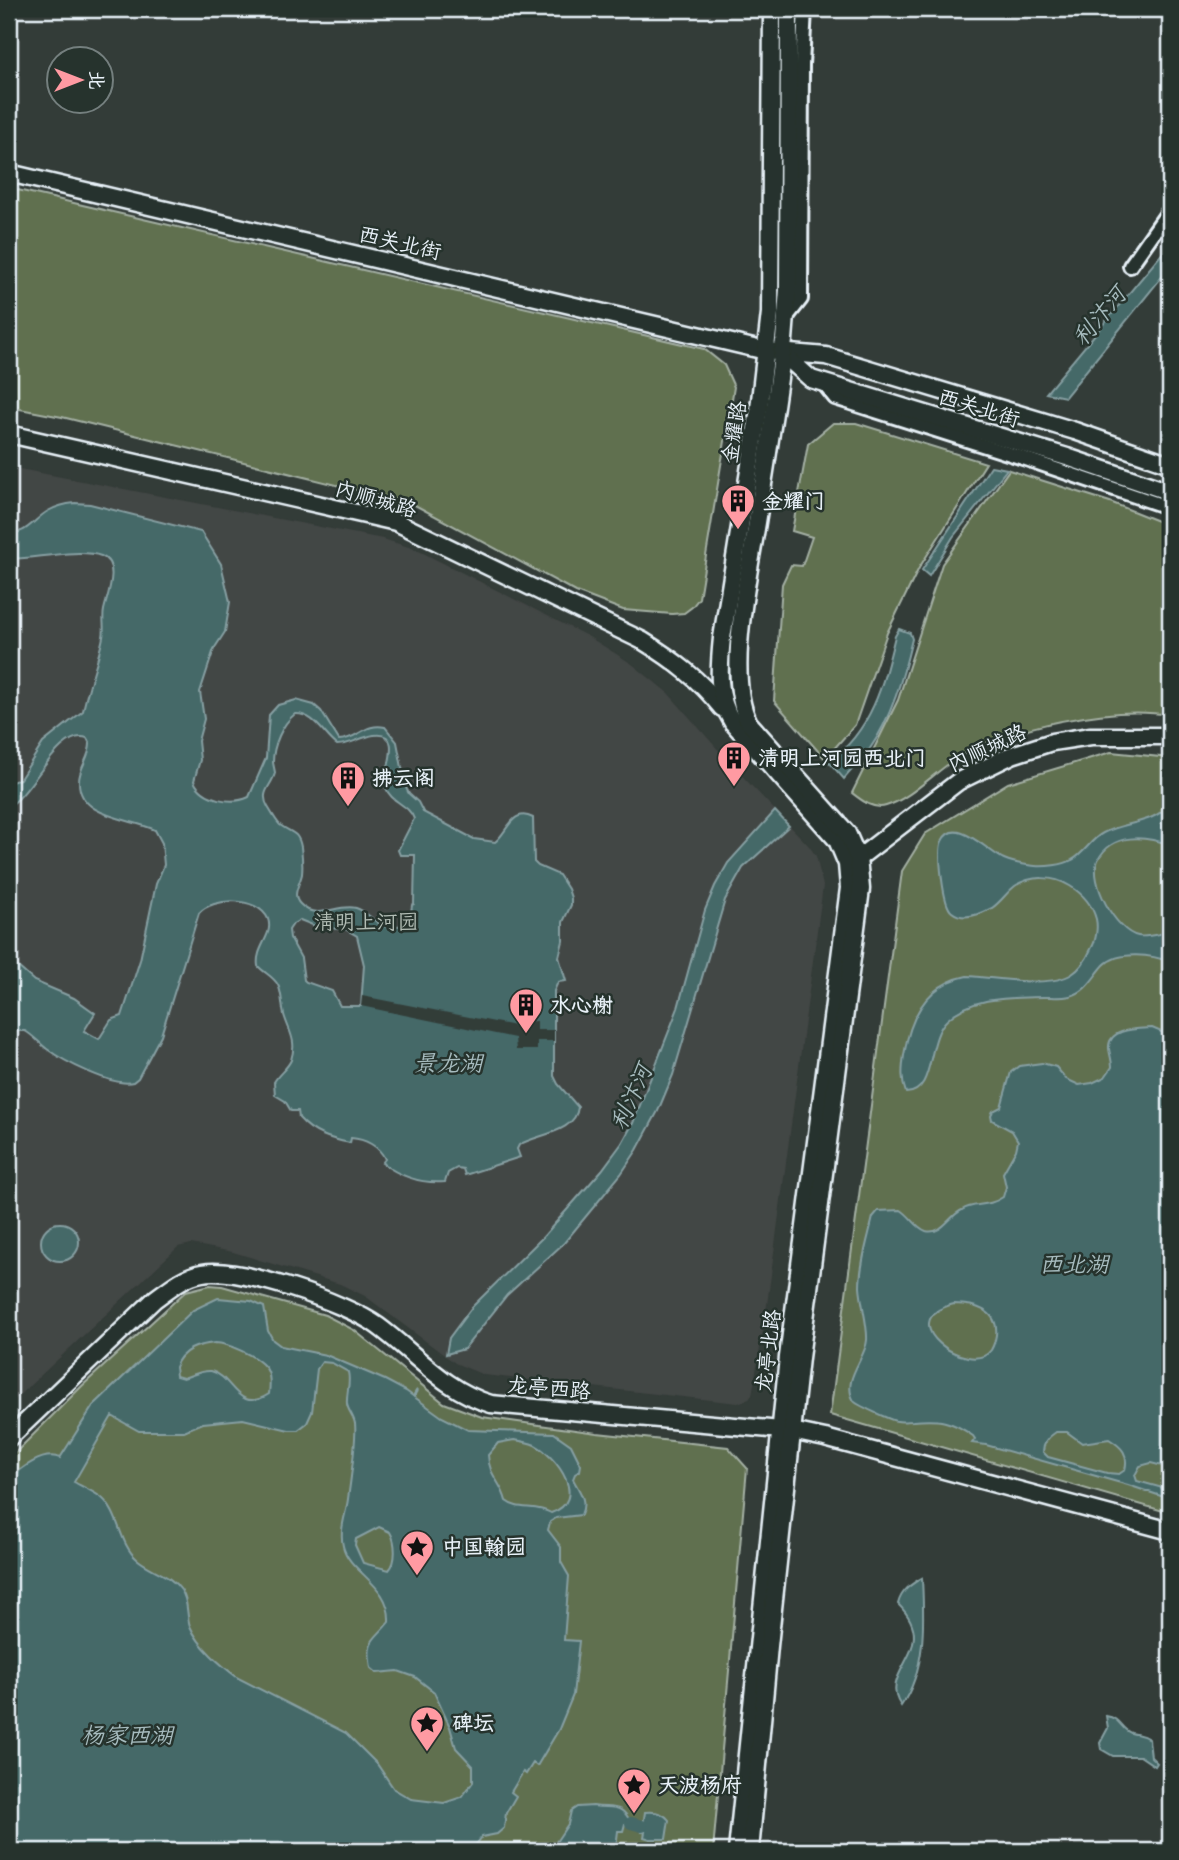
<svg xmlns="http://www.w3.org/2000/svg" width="1179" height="1860" font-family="Kalam,'LXGW WenKai TC',sans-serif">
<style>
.built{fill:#434645}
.green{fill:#616f50;stroke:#a4b0a4;stroke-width:2}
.water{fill:#446968;stroke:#869fa2;stroke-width:2;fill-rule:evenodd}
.pier{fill:#333c38}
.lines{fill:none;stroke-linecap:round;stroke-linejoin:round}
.stream{stroke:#869fa2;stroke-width:3.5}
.canal{stroke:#446968;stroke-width:12}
.street-casing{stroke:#e8f1f8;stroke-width:18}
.secondary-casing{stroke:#e8f1f8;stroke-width:21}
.street{stroke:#26332d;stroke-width:12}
.secondary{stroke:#26332d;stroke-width:16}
.labels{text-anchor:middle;stroke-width:5;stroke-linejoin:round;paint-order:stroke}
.street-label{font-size:21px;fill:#e8f1f8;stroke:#26332d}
.poi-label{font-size:21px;font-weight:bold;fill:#e8f1f8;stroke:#26332d;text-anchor:start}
.park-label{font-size:21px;fill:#b2bdb5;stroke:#26332d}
.water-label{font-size:23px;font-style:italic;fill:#a6bbbe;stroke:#26332d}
</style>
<rect width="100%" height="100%" fill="#333c38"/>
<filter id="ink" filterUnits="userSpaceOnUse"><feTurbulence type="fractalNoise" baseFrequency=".0143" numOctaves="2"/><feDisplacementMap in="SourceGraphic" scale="14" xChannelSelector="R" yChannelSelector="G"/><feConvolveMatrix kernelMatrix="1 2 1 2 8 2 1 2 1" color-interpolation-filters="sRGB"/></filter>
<g filter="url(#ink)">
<path class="built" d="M 9,467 L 383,539 L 415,549 L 589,637 L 632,664 L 668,693 L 728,761 L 809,846 L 816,856 L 823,886 L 766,1312 L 752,1395 L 749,1399 L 738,1403 L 484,1375 L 455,1363 L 365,1296 L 340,1284 L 233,1252 L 191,1244 L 178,1247 L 9,1405 Z"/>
<g class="green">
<path d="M 9,188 L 704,349 L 724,365 L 734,387 L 699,598 L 692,607 L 684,613 L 672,614 L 623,610 L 576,592 L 413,504 L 62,417 L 9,407 Z"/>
<path d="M 833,423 L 856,423 L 986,463 L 919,568 L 887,633 L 855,725 L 825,759 L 774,701 L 782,584 L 791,565 L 802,566 L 812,537 L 792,531 L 808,444 Z"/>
<path d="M 1009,470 L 1110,502 L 1170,526 L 1170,715 C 1110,705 1009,727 957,758 C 935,772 910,799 886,806 C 873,810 861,800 852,793 L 898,700 L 942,564 Z"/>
<path d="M 1111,752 L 1170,758 L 1170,1513 L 830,1415 L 902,871 L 925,834 L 1008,783 Z"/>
<path d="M 210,1285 L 222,1286 L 325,1315 L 354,1330 L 444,1403 L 482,1417 L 597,1433 L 728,1447 L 747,1468 L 713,1851 L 9,1851 L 9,1459 L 82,1386 L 186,1291 Z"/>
</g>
<g class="water">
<path d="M 1170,244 L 1170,267 L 1065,397 L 1046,393 Z"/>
<path d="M 991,466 L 1007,469 L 953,537 L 929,576 L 922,570 Z"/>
<path d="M 75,503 L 90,504 L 201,532 L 221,564 L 230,602 L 225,632 L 214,649 L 200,692 L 204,719 L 198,741 L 200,760 L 194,781 C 203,800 232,805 249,797 L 266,758 L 269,715 L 278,705 L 296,700 L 314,705 L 321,711 L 339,740 C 357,740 366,722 385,727 L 397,742 L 406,788 L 409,794 L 418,802 L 423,812 L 474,839 L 495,842 C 508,832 512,807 533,818 L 534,862 L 538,866 L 559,875 L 568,889 L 571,898 L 571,905 L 563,922 L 563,941 L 559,957 L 566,981 L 558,982 L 554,991 L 554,1076 L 558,1084 L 578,1107 C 576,1133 537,1134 519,1145 L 517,1149 L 520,1157 L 465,1175 L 463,1169 L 457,1168 L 448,1173 L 445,1182 C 421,1184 401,1177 382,1163 L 385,1159 C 379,1146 365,1139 351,1138 L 350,1143 C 330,1139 313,1134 299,1118 L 298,1111 L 291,1111 L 285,1101 L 275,1095 L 274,1082 C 279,1073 287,1069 291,1060 C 297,1042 290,1033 285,1018 C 281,1007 283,995 278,985 C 273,976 264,973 258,966 C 255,947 274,935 268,919 C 258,896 213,897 199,913 L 161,1035 L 138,1078 L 133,1082 C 113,1087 63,1061 47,1049 C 39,1043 34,1036 25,1031 L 16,1031 L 9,1044 L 9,959 L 34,981 L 74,998 L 95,1013 L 84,1031 L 99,1039 L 111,1020 L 122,1016 L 140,960 L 156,884 L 164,865 L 162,843 L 155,830 C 131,818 78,818 79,781 C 79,768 90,757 90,744 L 87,738 C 59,728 32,794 9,806 L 9,783 L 20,779 L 43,743 L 83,711 C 88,686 98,662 103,637 C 105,628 102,619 104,610 C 107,596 121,563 101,556 C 79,548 34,559 9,559 L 9,533 C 26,535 34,519 48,511 C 57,506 65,504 75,503 ZM 295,714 C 314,713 324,735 337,745 C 350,745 361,737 374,735 C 407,731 381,775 386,788 C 391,803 409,804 414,819 L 398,850 L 400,855 L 415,855 L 414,904 L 412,905 L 411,913 L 404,924 C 378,935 373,913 356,908 C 337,903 317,922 300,904 C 291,895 300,884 302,874 C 303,865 302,855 301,847 C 298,831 291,833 280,825 C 276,821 271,812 268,807 C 259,792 272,786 275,773 C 275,771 273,764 273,762 C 273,746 282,724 295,714 ZM 300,920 L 320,928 L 345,929 L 357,936 L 364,965 L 361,1006 L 340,1006 L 332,991 L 306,982 L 304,980 L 301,958 L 290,938 L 289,930 L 293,924 Z"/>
<path d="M 899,629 L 910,633 L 912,639 C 903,677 892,717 869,750 C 861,760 852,769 844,779 L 829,762 C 872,730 883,685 895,636 Z"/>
<path d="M 1170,804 L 1170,845 C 1146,836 1112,832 1098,860 C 1088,881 1116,932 1138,936 C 1147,938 1161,933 1170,932 L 1170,962 C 1153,955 1119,950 1104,965 C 1093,977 1087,992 1070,996 C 1062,998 1052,997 1043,997 C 1011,998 972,996 947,1020 C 926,1039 936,1093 906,1093 C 901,1080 902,1069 904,1055 C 910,1017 926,984 967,976 C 995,977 1048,989 1072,974 C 1080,969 1087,958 1091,949 C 1096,941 1098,928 1096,919 C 1092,904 1083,894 1070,886 C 1054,876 1031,875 1015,886 C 1007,892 1001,902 992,908 C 981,914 963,921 952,912 C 943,906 937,851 942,841 C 955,814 989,853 1004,859 C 1013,863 1026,865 1035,866 C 1045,867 1063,865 1072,860 C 1084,854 1091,839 1103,833 C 1126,821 1152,825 1170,804 Z"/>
<path d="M 775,811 L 789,826 L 743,868 L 725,900 L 673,1075 L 658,1111 L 637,1150 L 621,1174 L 564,1243 L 507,1295 L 464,1349 L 446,1354 L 449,1338 L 472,1307 L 543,1237 L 602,1170 L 622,1143 L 633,1123 L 678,1008 L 705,910 L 715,886 L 728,863 Z"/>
<path d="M 1152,1028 L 1164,1033 L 1170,1039 L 1170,1468 L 1151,1463 L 1140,1466 L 1135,1475 L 1137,1481 L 1170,1490 L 1170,1499 L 1128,1485 L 986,1445 L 972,1443 L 975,1439 L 973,1436 C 951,1420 939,1419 913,1421 C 908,1421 901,1422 897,1421 C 892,1421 855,1404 854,1401 C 841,1380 866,1358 867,1340 C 868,1326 861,1303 860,1287 C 860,1264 868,1239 873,1217 L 878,1211 L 901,1210 C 910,1215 916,1228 926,1231 C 942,1235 949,1216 962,1210 C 975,1202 987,1208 1003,1197 L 1006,1187 L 1003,1173 L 1016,1150 L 1018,1141 L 1012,1131 L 992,1120 L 991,1115 L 993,1111 L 1001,1107 L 1011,1072 L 1019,1066 L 1042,1063 L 1056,1067 L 1066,1079 L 1079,1085 L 1092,1083 L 1105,1077 L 1112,1067 C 1112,1061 1110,1055 1109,1049 C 1107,1028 1138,1029 1152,1028 ZM 954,1304 C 974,1304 999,1310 996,1335 C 995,1341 994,1345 991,1350 C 971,1378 888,1321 954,1304 ZM 1056,1432 L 1067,1432 L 1082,1443 L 1109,1439 C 1122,1447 1129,1454 1125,1470 L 1119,1474 L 1107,1473 L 1048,1457 L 1043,1452 C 1043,1443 1048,1437 1056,1432 Z"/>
<circle cx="60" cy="1242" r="19"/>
<path d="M 218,1298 L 251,1301 L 264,1307 L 268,1331 L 273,1340 L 281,1346 L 326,1355 L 385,1380 L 406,1391 L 442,1417 L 468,1430 L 554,1433 L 571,1445 L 581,1465 L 580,1471 L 575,1474 L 573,1479 C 579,1491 588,1500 581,1515 L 556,1518 L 550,1522 L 548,1530 L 561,1547 L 561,1562 L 569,1576 L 564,1640 L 579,1641 L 573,1695 L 559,1729 L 537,1766 L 533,1763 L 526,1774 L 523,1772 L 511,1792 L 516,1796 L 506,1813 L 504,1828 L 497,1834 L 482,1837 L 471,1851 L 9,1851 L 9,1480 C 21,1468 43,1451 60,1458 L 93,1406 L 193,1310 ZM 215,1343 C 228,1343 256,1356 265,1367 C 271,1374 270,1385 269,1394 C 237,1415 233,1376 211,1371 C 201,1370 191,1376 183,1378 L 176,1376 L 175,1367 C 182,1349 197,1345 215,1343 ZM 322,1362 L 332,1363 L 348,1372 C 351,1383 346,1393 347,1404 C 348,1411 354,1416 355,1424 C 357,1437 350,1484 348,1499 C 346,1515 339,1529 343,1546 C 349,1573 391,1584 389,1622 C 373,1642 366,1638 371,1668 L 377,1673 L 398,1671 L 415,1677 L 434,1692 L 450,1727 L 456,1748 L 473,1766 L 473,1782 L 462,1797 L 444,1803 L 411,1799 L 394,1789 L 377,1764 L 346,1733 L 238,1678 C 221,1665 199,1647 190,1626 C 186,1615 189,1601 181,1590 C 170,1574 151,1571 137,1559 C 119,1544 120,1514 102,1498 C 95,1492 83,1487 74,1482 L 112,1416 L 139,1431 L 184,1431 L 203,1423 L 243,1419 L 289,1430 L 298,1430 L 307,1423 L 312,1412 L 317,1369 ZM 514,1440 C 521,1441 528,1442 535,1445 C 557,1457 589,1500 551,1513 C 536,1504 518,1511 506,1501 C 501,1481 489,1477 488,1455 L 498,1443 ZM 379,1527 L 390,1532 C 396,1542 397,1562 389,1570 L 363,1563 L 355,1545 L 356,1539 Z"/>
<path d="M 922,1578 C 924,1620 927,1669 901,1706 C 876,1671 943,1649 898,1604 C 901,1591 911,1584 922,1578 Z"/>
<path d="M 1106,1716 C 1121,1718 1120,1729 1131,1733 C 1138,1735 1142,1734 1149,1739 L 1151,1757 L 1157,1763 L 1155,1766 L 1140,1756 L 1113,1756 L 1101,1749 L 1100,1743 L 1108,1728 Z"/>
<path d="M 593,1806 C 613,1809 622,1803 631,1823 L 625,1824 L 623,1831 L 618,1831 L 616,1847 L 621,1848 L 621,1851 L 575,1851 L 558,1846 L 556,1842 L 568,1824 L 571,1811 L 577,1807 Z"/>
<path d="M 645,1812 C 654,1811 663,1812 669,1820 L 666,1839 L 650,1839 L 644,1837 L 645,1832 L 642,1832 Z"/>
</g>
<path class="pier" d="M 362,996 L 515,1026 L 516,1022 L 537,1021 L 537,1030 L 554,1030 L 554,1041 L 537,1041 L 537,1050 L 516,1050 L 515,1038 L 361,1006 Z"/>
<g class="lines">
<path class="stream" d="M 414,1396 L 417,1391"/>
<path class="canal" d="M 631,1823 L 642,1826"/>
<g class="street-casing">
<g id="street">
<path d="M 1130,266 L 1170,209"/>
<path d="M 786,318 L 801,299 L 802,65 L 805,9"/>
<path d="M 823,383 L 835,398 L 1026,459 L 1170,508"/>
</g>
</g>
<g class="secondary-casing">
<g id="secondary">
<path d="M 9,173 L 766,351 L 826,356 L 1075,431 L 1170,464"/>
<path d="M 783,354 L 811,379 L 1067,457 L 1170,492"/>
<path d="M 9,434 L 396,522 L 643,641 C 674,660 699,679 722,708"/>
<path d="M 852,863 L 959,781 L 1012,755 L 1052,742 L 1091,736 L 1170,736"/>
<path d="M 9,1438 L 155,1299 C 170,1288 184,1276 202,1273 C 239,1266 347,1303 378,1326 C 415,1353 445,1391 491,1404 L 792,1431 L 825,1438 L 1170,1531"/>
<path d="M 737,1851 L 788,1357 L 849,888 L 847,864 L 837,840 L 733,723 C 716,697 719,667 722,638 L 759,409 L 770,313 L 772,9"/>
<path d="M 750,1851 L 769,1646 L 800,1358 L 861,889 L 858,858 L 847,833 L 749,723 C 724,675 750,570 758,516 C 767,458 777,399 784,340 L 788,290 L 789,9"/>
</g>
</g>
<use href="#street" class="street"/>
<use href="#secondary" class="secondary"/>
</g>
</g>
<defs>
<g id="building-pin" transform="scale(1.75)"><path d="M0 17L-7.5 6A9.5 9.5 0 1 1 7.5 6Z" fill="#ff9aa2" stroke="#26332d"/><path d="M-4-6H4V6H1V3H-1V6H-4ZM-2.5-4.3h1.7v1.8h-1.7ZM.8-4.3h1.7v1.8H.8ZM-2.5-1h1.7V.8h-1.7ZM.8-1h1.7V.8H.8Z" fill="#111"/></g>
<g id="sight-pin" transform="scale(1.75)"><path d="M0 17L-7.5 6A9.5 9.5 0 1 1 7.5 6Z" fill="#ff9aa2" stroke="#26332d"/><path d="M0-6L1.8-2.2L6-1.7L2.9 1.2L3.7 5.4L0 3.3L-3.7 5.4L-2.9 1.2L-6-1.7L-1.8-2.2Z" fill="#111"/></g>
</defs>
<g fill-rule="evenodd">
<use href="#building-pin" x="738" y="501"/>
<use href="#building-pin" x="734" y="758"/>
<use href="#building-pin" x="348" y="778"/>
<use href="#building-pin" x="526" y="1005"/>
<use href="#sight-pin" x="417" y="1547"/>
<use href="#sight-pin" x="427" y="1723"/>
<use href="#sight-pin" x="634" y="1785"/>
</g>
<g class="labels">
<g class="street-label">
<text transform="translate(400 243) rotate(13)" y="7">西关北街</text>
<text transform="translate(979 408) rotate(17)" y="7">西关北街</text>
<text transform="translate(734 432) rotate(-81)" y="7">金耀路</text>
<text transform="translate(376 499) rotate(16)" y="7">内顺城路</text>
<text transform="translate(987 748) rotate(-25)" y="7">内顺城路</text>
<text transform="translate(768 1351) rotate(-83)" y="7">龙亭北路</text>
<text transform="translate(549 1388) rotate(5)" y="7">龙亭西路</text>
</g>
<g class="poi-label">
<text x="762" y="508">金耀门</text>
<text x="758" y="765">清明上河园西北门</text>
<text x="372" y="785">拂云阁</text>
<text x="550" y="1012">水心榭</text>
<text x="442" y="1554">中国翰园</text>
<text x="452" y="1730">碑坛</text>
<text x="658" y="1792">天波杨府</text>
</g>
<g class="park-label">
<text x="366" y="929">清明上河园</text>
</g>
<g class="water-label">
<text transform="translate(1099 316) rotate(-50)" y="8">利汴河</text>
<text x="448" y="1071">景龙湖</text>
<text transform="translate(631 1097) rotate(-66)" y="8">利汴河</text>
<text x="1074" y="1272">西北湖</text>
<text x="127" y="1743">杨家西湖</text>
</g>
</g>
<rect width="1179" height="1860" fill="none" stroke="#26332d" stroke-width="35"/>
<rect x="18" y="18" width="1144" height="1825" fill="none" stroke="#e8f1f8" stroke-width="2.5" filter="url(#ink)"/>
<g transform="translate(80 80) rotate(90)"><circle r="33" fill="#26332d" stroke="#747f7e" stroke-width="2"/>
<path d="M0-5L12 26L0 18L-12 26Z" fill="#ff9aa2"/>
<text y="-10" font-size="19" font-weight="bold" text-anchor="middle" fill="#e8f1f8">北</text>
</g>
</svg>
